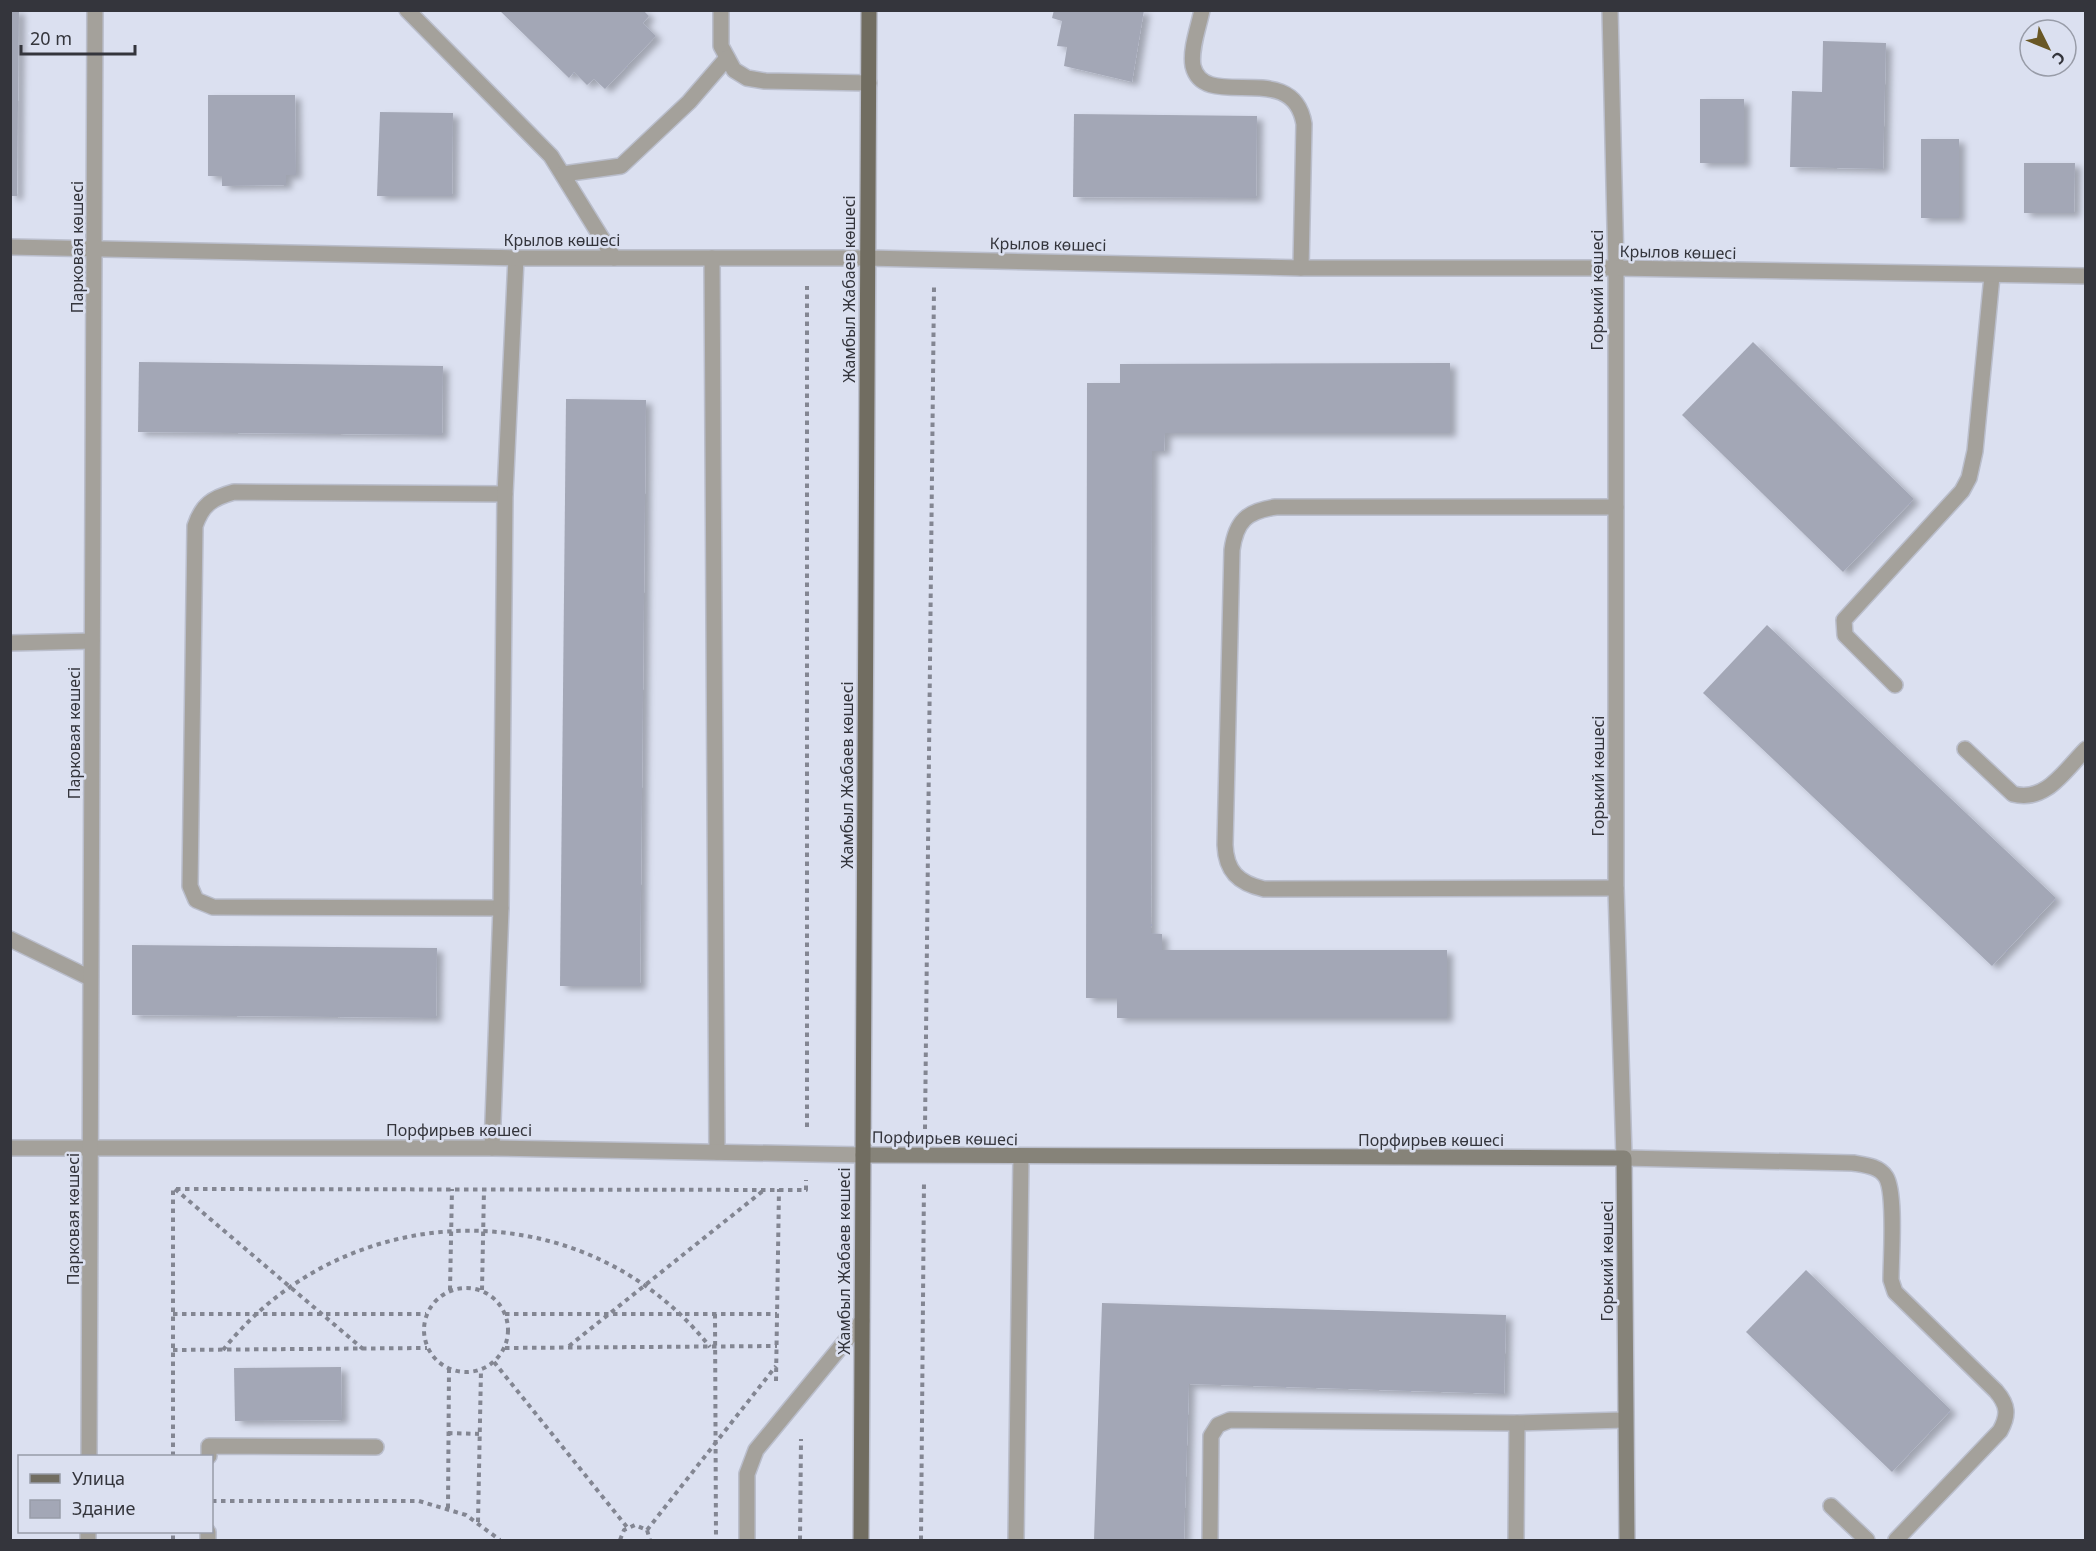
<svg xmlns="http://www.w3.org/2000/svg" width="2096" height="1551" font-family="'Noto Sans',sans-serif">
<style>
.building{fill:#a3a7b6;filter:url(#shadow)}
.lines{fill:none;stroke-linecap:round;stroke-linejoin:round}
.lane-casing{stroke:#babecc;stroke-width:18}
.street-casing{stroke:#babecc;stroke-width:18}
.secondary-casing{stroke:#babecc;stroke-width:18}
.primary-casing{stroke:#babecc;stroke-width:18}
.path{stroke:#838692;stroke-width:4;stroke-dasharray:4.5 4.5;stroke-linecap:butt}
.lane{stroke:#a4a19b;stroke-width:15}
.street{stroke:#a4a19b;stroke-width:15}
.secondary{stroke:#868379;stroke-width:15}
.primary{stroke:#716d61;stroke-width:15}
.labels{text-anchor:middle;stroke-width:5;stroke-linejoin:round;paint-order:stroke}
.street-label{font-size:16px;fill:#34353c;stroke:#dbe0f0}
</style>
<defs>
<filter id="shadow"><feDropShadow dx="6" dy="4" stdDeviation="3" flood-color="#0004"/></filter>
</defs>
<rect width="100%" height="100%" fill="#dbe0f0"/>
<g class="building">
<path d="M 10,10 L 19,10 L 17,196 L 10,196 Z"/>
<path d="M 499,10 L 643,10 L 649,16 L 643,23 L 656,36 L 605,89 L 594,79 L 587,85 L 574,72 L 569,78 Z"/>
<path d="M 1054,10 L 1144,10 L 1132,82 L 1064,66 L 1067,47 L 1057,46 L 1062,21 L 1052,18 Z"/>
<path d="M 1823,41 L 1886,43 L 1883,169 L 1790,167 L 1792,91 L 1822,92 Z"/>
<path d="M 208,95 L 295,95 L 296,175 L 286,175 L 286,185 L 222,186 L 222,176 L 208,176 Z"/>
<rect x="1700" y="99" width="44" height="64"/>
<path d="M 380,112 L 453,113 L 452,196 L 377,196 Z"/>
<path d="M 1074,114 L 1257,116 L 1256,198 L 1073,197 Z"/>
<rect x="1921" y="139" width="38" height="79"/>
<path d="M 2024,163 L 2075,163 L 2074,213 L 2024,213 Z"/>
<path d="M 1753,342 L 1914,499 L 1843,572 L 1682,415 Z"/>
<path d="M 139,362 L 443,366 L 442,435 L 138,432 Z"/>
<path d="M 1450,363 L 1450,433 L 1165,433 L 1164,451 L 1152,451 L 1151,933 L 1162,934 L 1162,950 L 1447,950 L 1447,1018 L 1117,1018 L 1117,998 L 1086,998 L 1087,383 L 1120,383 L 1120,364 Z"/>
<path d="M 566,399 L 646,400 L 640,986 L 560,986 Z"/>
<path d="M 1767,625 L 2056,898 L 1992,966 L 1703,693 Z"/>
<path d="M 132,945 L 437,948 L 436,1018 L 132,1015 Z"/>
<path d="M 1806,1270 L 1951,1410 L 1892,1472 L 1746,1332 Z"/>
<path d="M 1102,1303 L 1506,1315 L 1504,1394 L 1189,1384 L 1184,1540 L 1094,1540 Z"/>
<path d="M 341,1367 L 342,1420 L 235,1421 L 234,1368 Z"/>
</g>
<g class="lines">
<g class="lane-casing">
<g id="lane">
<path d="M 407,10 L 551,156 L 614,258"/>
<path d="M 721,10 L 721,46 L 734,70 L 747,78 L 765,81 L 869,83"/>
<path d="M 1202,10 C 1199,26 1190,49 1193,66 C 1204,113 1293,57 1304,124 L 1301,268"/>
<path d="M 563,174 L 621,166 L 689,102 L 727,58"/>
<path d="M 712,258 L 717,1152"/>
<path d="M 10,643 L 92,641"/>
<path d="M 1895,685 L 1845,635 L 1844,620 L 1962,491 L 1969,478 L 1975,451 L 1992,276"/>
<path d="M 1965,749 L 2013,794 C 2046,803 2065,770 2086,749"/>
<path d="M 1616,888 L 1264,889 C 1238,883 1226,871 1225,845 L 1232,550 C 1236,521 1247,511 1276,507 L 1616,507"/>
<path d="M 501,908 L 213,907 L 196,900 L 190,886 L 195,526 C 202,505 212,498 234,492 L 505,494"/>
<path d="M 10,939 L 90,978"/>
<path d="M 492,1148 L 501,908 L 505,494 L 516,258"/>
<path d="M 1624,1158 L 1853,1163 C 1865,1165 1879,1166 1886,1177 C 1896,1193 1891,1258 1891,1280 L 1895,1292 L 1996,1391 C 2008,1405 2009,1415 2000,1431 L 1896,1540"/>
<path d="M 209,1456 L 209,1446 L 376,1447"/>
<path d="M 1831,1506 L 1867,1540"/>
<path d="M 208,1540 L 208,1532"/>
<path d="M 747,1540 L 747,1474 L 756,1450 L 862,1321"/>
<path d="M 1016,1540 L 1021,1157"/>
<path d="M 1210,1540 L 1211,1436 L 1218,1425 L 1230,1420 L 1517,1423 L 1625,1420"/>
<path d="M 1516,1540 L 1517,1423"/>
</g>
</g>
<g class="street-casing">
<g id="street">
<path d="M 1610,10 L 1616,268 L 1616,888 L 1624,1158"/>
<path d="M 10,247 L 516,258 L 867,258 L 1301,268 L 1616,268 L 2086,276"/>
<path d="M 10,1148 L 492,1148 L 863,1155"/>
<path d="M 89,1456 L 95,10"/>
<path d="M 88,1540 L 88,1532"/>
</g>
</g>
<g class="secondary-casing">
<path id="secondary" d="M 863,1155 L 1624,1158 L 1627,1540"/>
</g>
<g class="primary-casing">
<path id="primary" d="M 861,1540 L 869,10"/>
</g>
<g class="path">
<path d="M 807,1127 L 807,286"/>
<path d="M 925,1129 L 934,287"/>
<path d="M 175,1189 L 363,1349"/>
<circle cx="466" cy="1330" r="42"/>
<path d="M 450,1290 L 452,1189"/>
<path d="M 482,1290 L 484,1189"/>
<path d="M 173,1314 L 426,1314"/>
<path d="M 505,1314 L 777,1314"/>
<path d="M 715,1314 L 716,1540"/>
<path d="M 569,1346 L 764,1190"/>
<path d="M 505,1348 L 777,1346"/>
<path d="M 173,1350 L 427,1348"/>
<path d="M 223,1350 C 347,1194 585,1189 710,1347"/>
<path d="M 494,1362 L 627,1527"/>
<path d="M 776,1381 L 779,1189"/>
<path d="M 448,1433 L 479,1434"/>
<path d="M 173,1456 L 173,1189 L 806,1190 L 806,1180"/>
<path d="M 212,1501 L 419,1501 L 466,1515 L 500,1540"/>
<path d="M 448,1508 L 449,1369"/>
<path d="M 478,1522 L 481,1370"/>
<path d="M 647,1530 L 776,1366"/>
<path d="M 173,1540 L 173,1532"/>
<path d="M 620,1540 L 624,1530 L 635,1525 L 647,1530 L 650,1540"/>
<path d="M 800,1540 L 801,1439"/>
<path d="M 921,1540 L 924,1181"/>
</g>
<use href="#lane" class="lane"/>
<use href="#street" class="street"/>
<use href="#secondary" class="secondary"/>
<use href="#primary" class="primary"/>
</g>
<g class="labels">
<g class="street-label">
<text x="562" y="246">Крылов көшесі</text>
<text transform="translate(1048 244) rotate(1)" y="6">Крылов көшесі</text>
<text transform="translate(77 247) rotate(-90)" y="6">Парковая көшесі</text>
<text transform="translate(1678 252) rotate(1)" y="6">Крылов көшесі</text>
<text transform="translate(849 289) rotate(-90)" y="6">Жамбыл Жабаев көшесі</text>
<text transform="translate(1597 290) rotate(-90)" y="6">Горький көшесі</text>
<text transform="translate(74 733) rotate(-90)" y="6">Парковая көшесі</text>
<text transform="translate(847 775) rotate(-90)" y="6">Жамбыл Жабаев көшесі</text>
<text transform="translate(1598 776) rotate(-90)" y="6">Горький көшесі</text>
<text x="459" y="1136">Порфирьев көшесі</text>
<text transform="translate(945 1138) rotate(1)" y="6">Порфирьев көшесі</text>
<text x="1431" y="1146">Порфирьев көшесі</text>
<text transform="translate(73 1219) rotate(-90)" y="6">Парковая көшесі</text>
<text transform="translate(844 1261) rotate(-90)" y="6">Жамбыл Жабаев көшесі</text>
<text transform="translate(1607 1261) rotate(-90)" y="6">Горький көшесі</text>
</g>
</g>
<rect width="2096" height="1551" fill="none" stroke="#34353c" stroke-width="24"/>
<rect x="18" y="1455" width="195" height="78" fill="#dbe0f0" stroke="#989ca8" stroke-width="1.5"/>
<rect x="30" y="1474" width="30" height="9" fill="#716d61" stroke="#989ca8" stroke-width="1.5"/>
<text x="72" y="1485" font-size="18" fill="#34353c">Улица</text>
<rect x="30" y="1500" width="30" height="18" fill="#a3a7b6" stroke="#989ca8" stroke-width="1.5"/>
<text x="72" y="1515" font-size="18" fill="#34353c">Здание</text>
<g transform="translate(2048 48) rotate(133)"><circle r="28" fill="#dbe0f0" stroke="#989ca8" stroke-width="1.5"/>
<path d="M0-4.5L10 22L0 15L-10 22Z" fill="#695725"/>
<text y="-9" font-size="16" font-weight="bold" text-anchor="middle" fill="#34353c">С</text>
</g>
<path d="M21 45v9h114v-9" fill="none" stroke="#34353c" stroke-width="3"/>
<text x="30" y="45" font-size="18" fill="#34353c" stroke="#dbe0f0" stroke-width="4.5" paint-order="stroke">20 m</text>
</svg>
